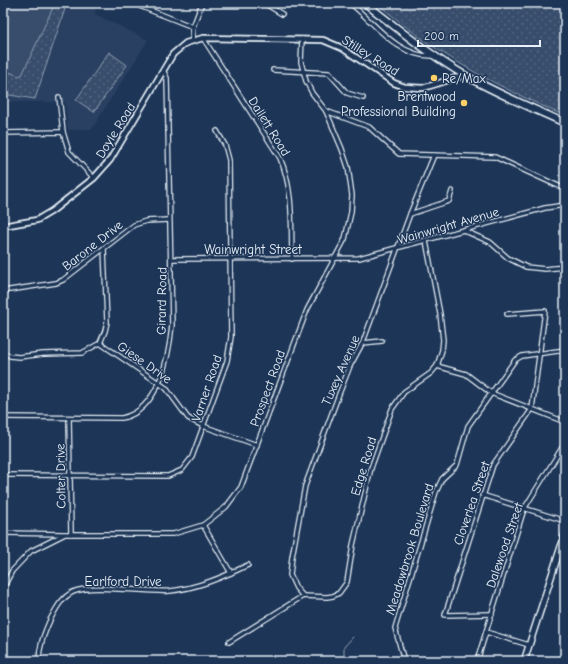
<svg xmlns="http://www.w3.org/2000/svg" width="568" height="664" font-family="'Comic Neue',sans-serif">
<style>
.built{fill:#2a4162}
.grass{fill:url(#grass-dots);stroke:#909fb2}
.garden{fill:#374d6c;stroke:#909fb2}
.lines{fill:none;stroke-linecap:round;stroke-linejoin:round}
.stream{stroke:#95a4b5;stroke-width:1}
.minor-casing{stroke:#e8f1f8;stroke-width:6}
.tertiary-casing{stroke:#e8f1f8;stroke-width:8}
.secondary-casing{stroke:#e8f1f8;stroke-width:8}
.trunk-casing{stroke:#e8f1f8;stroke-width:9}
.minor{stroke:#1d3557;stroke-width:3.5}
.tertiary{stroke:#1d3557;stroke-width:4.5}
.secondary{stroke:#1d3557;stroke-width:5}
.trunk{stroke:#1d3557;stroke-width:6}
.poi-dot{fill:#ffd166;stroke:#1d3557;stroke-width:1.5}
.labels{text-anchor:middle;stroke-width:3;stroke-linejoin:round;paint-order:stroke}
.street-label{font-size:13px;fill:#e8f1f8;stroke:#1d3557}
.poi-label{font-size:13px;fill:#e8f1f8;stroke:#1d3557;text-anchor:start}
</style>
<defs>
<pattern id="grass-dots" width="8" height="8" patternUnits="userSpaceOnUse"><rect width="8" height="8" fill="#374d6c"/><path d="M2 2h.1M6 6h.1" fill="none" stroke="#546782" stroke-width="1.8" stroke-linecap="round"/></pattern>
</defs>
<rect width="100%" height="100%" fill="#1d3557"/>
<filter id="ink" filterUnits="userSpaceOnUse"><feTurbulence type="fractalNoise" baseFrequency=".025" numOctaves="2"/><feDisplacementMap in="SourceGraphic" scale="8" xChannelSelector="R" yChannelSelector="G"/><feConvolveMatrix kernelMatrix="1 2 1 2 8 2 1 2 1" color-interpolation-filters="sRGB"/></filter>
<g filter="url(#ink)">
<path class="built" d="M 3,3 L 96,3 L 95,14 L 148,40 L 92,129 L 68,130 L 65,102 L 3,102 Z"/>
<g class="grass">
<path d="M 3,3 L 67,3 L 35,99 L 3,94 Z"/>
<path d="M 376,3 L 565,3 L 565,116 C 522,97 479,77 440,51 C 417,37 397,19 376,3 Z"/>
<path d="M 109,52 L 127,65 L 94,112 L 76,100 Z"/>
</g>
<path class="garden" d="M 3,3 L 55,3 L 22,75 L 18,76 L 3,69 Z"/>
<g class="lines">
<path class="stream" d="M 337,661 L 344,656 L 344,647 L 353,637"/>
<g class="minor-casing">
<g id="minor">
<path d="M 132,3 L 193,27"/>
<path d="M 264,3 L 282,14"/>
<path d="M 350,3 C 375,23 397,57 433,56"/>
<path d="M 203,38 L 280,158 C 294,190 291,225 292,259"/>
<path d="M 192,41 L 193,27 L 202,3"/>
<path d="M 273,70 L 329,73 L 347,93 L 363,98"/>
<path d="M 59,97 L 63,132"/>
<path d="M 326,111 L 369,127 L 399,154 L 495,157 L 565,189"/>
<path d="M 3,133 L 63,132 L 69,152 L 94,178"/>
<path d="M 410,214 L 449,201 L 452,191"/>
<path d="M 465,231 L 490,242 L 508,258 L 526,267 L 545,269 L 565,267"/>
<path d="M 171,259 L 359,258 L 545,208 L 565,205"/>
<path d="M 3,291 L 56,283 L 63,280 L 134,225 L 146,221 L 169,220"/>
<path d="M 100,343 L 166,388 L 188,418 L 203,426 L 257,445"/>
<path d="M 363,343 L 382,341"/>
<path d="M 3,352 L 10,356 L 19,357 L 43,354 L 82,353 L 100,343 L 105,331 L 107,322 L 104,249"/>
<path d="M 437,366 L 466,374 L 491,393 L 565,422"/>
<path d="M 3,417 L 122,418 C 159,410 169,357 172,325 L 167,78 L 163,70"/>
<path d="M 69,418 L 71,534"/>
<path d="M 3,475 L 168,476 L 182,470 L 192,457 L 227,361 L 231,337 L 229,160 L 225,145 L 217,131"/>
<path d="M 482,495 L 565,521"/>
<path d="M 203,525 L 231,573"/>
<path d="M 3,533 L 64,534"/>
<path d="M 3,588 L 12,571 L 31,551 L 65,534 L 173,534 L 203,525 L 226,507 L 241,487 L 307,310 L 345,239 L 351,212 L 352,195 L 348,167 L 342,149 L 326,111 L 312,93 L 306,81 L 301,62 L 302,39"/>
<path d="M 303,596 L 296,588 L 290,575 L 292,557 L 305,486 L 339,394 L 350,366 L 363,342 L 410,214 L 434,155"/>
<path d="M 492,614 L 445,615 L 493,465 L 532,409 L 545,311 L 507,314"/>
<path d="M 486,632 L 529,645"/>
<path d="M 229,642 L 303,596 L 327,597 L 333,596 L 339,593 L 347,582 L 353,545 L 371,468 L 392,409 L 404,392 L 431,373 L 437,366 L 442,350 L 443,340 L 440,314 L 426,241"/>
<path d="M 39,661 C 39,646 44,634 50,620 C 56,609 61,598 73,592 C 92,583 146,593 170,591 C 198,588 223,577 248,565"/>
<path d="M 404,661 L 395,628 L 436,492 L 442,479 L 457,465 L 468,426 L 515,360 L 522,356 L 565,350"/>
<path d="M 477,661 L 524,509 L 565,443"/>
</g>
</g>
<g class="tertiary-casing">
<path id="tertiary" d="M 3,226 L 37,220 L 52,211 L 94,178 L 110,160 L 173,54 L 186,43 L 203,38 L 323,40 L 342,48 L 394,83 L 405,87 L 423,88 L 465,75"/>
</g>
<g class="secondary-casing">
<path id="secondary" d="M 524,661 L 565,534"/>
</g>
<g class="trunk-casing">
<path id="trunk" d="M 365,3 C 398,29 430,55 466,76 C 498,94 532,108 565,123"/>
</g>
<use href="#minor" class="minor"/>
<use href="#tertiary" class="tertiary"/>
<use href="#secondary" class="secondary"/>
<use href="#trunk" class="trunk"/>
</g>
</g>
<g class="poi-dot">
<circle cx="434" cy="78" r="4"/>
<circle cx="464" cy="103" r="4"/>
</g>
<g class="labels">
<g class="street-label">
<text transform="translate(371 55) rotate(32)" y="5">Stilley Road</text>
<text transform="translate(270 126) rotate(58)" y="5">Dallett Road</text>
<text transform="translate(115 130) rotate(-58)" y="5">Doyle Road</text>
<text transform="translate(448 225) rotate(-16)" y="5">Wainwright Avenue</text>
<text transform="translate(92 245) rotate(-38)" y="5">Barone Drive</text>
<text x="253" y="254">Wainwright Street</text>
<text transform="translate(161 301) rotate(-89)" y="5">Girard Road</text>
<text transform="translate(145 362) rotate(35)" y="5">Giese Drive</text>
<text transform="translate(340 370) rotate(-66)" y="5">Tuxey Avenue</text>
<text transform="translate(206 388) rotate(-71)" y="5">Varner Road</text>
<text transform="translate(267 388) rotate(-70)" y="5">Prospect Road</text>
<text transform="translate(363 466) rotate(-73)" y="5">Edge Road</text>
<text transform="translate(60 476) rotate(-91)" y="5">Colter Drive</text>
<text transform="translate(471 503) rotate(-71)" y="5">Cloverlea Street</text>
<text transform="translate(504 545) rotate(-71)" y="5">Dalewood Street</text>
<text transform="translate(409 549) rotate(-73)" y="5">Meadowbrook Boulevard</text>
<text x="123" y="586">Earlford Drive</text>
</g>
<g class="poi-label">
<text x="442" y="83">Re/Max</text>
<text x="456" y="101" text-anchor="end">Brentwood<tspan x="456" dy="15">Professional Building</tspan></text>
</g>
</g>
<rect width="568" height="664" fill="none" stroke="#1d3557" stroke-width="16"/>
<rect x="8" y="8" width="552" height="648" fill="none" stroke="#e8f1f8" stroke-width="1.5" filter="url(#ink)"/>
<path d="M418 40v6h122v-6" fill="none" stroke="#e8f1f8" stroke-width="2"/>
<text x="424" y="40" font-size="12" fill="#e8f1f8" stroke="#1d3557" stroke-width="3" paint-order="stroke">200 m</text>
</svg>
